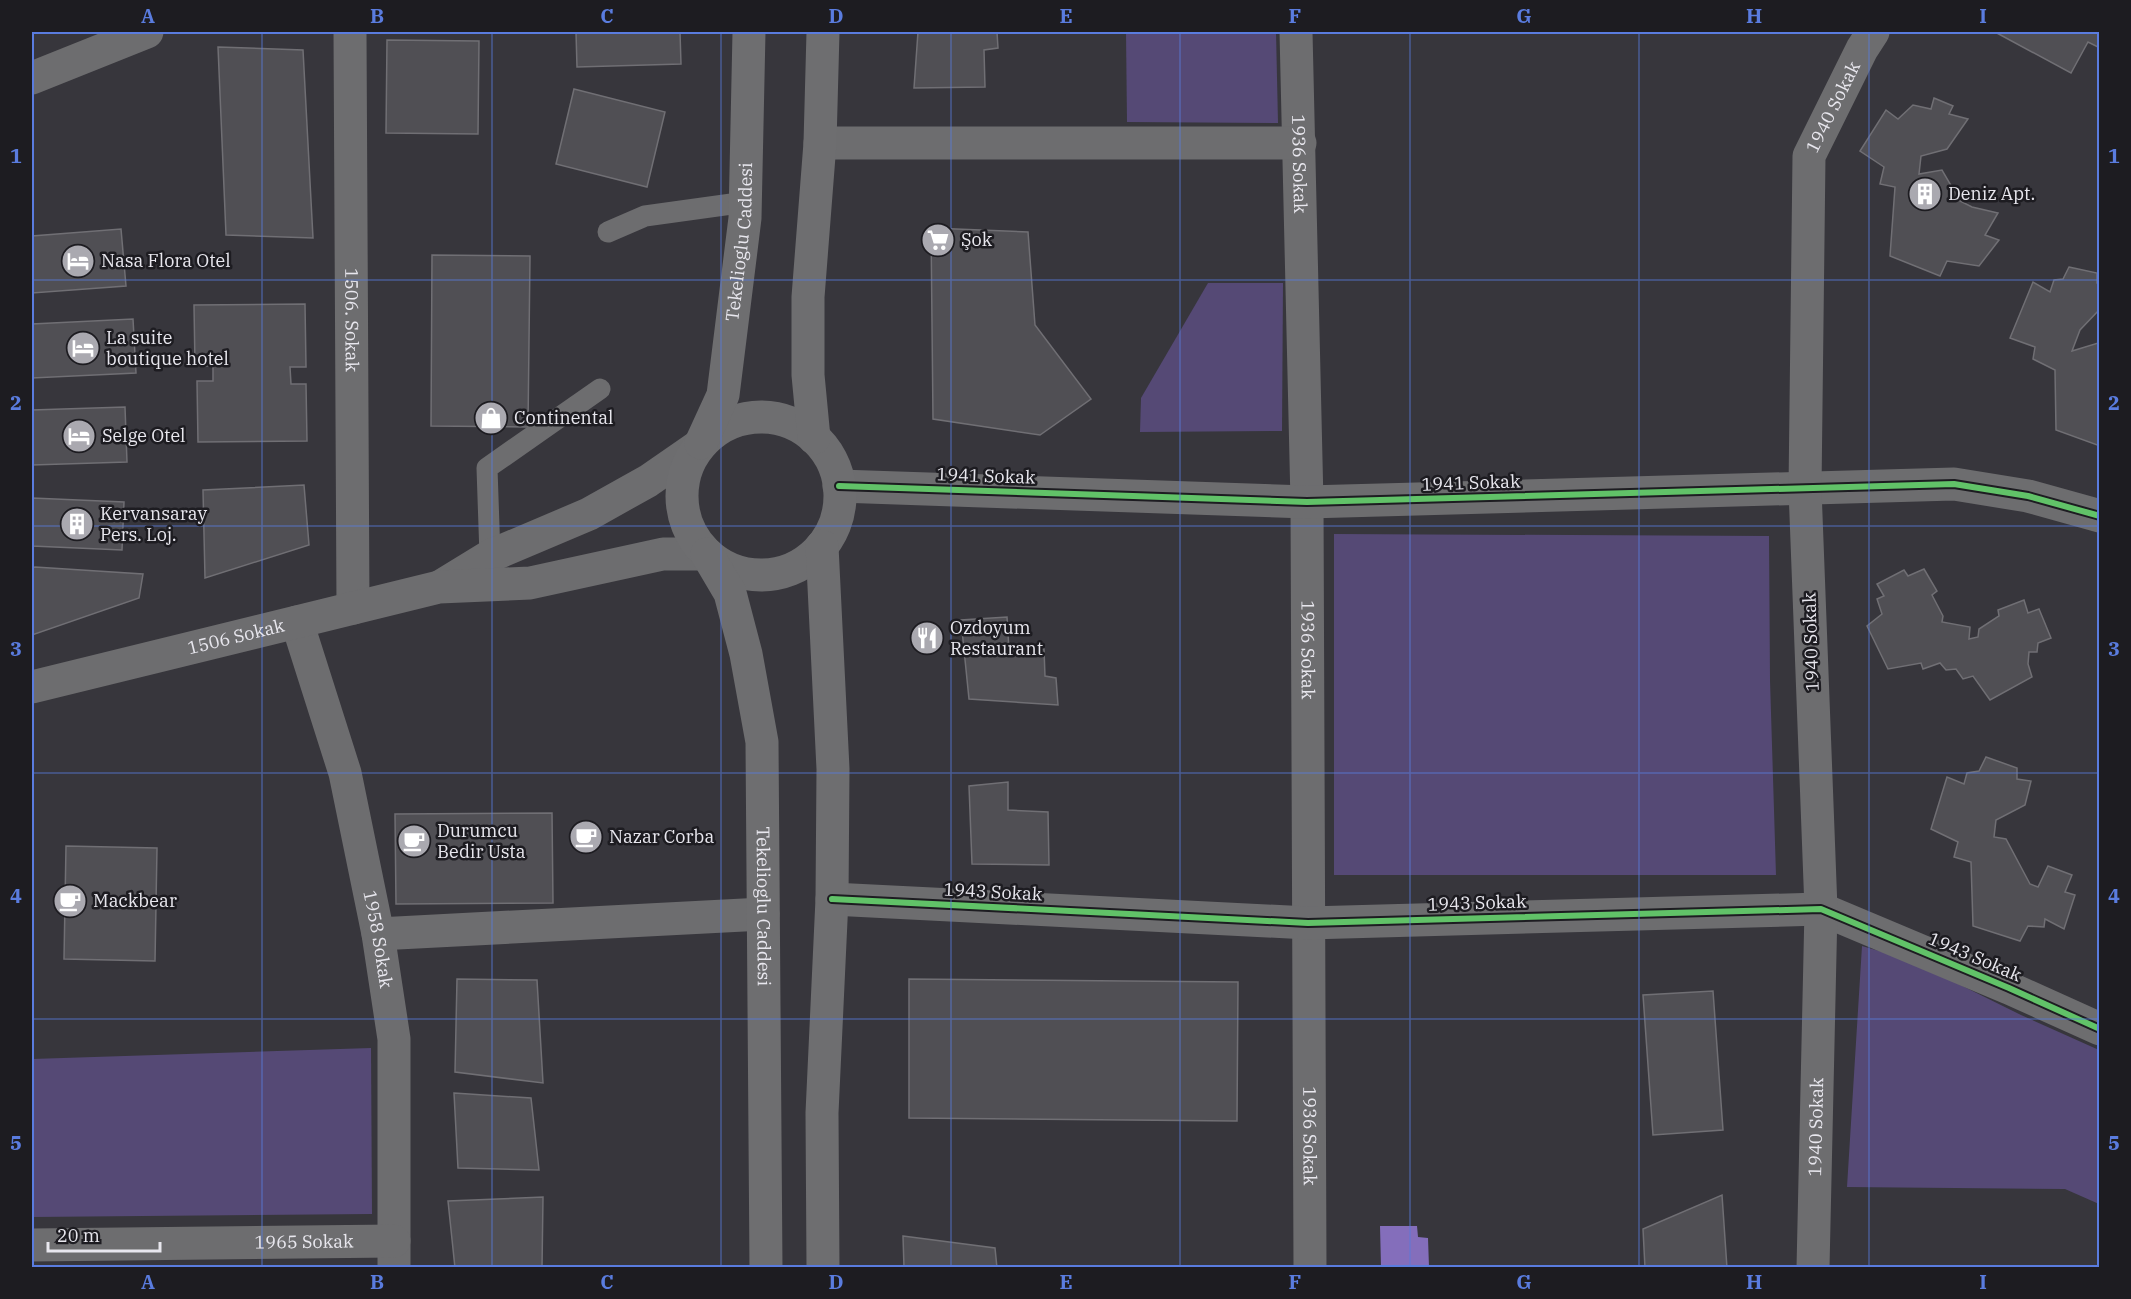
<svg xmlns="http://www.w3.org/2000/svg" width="2131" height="1299" font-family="'IBM Plex Serif',serif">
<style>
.green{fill:#554975}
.water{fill:#846ebb}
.building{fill:#504f54;stroke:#706f74;stroke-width:1.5}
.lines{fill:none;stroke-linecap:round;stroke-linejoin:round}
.lane{stroke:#6d6d6f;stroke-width:21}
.street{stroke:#6d6d6f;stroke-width:33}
.primary{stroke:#6e6e70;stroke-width:33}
.cycleway-casing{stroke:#1d1c21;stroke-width:10}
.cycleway{stroke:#61c268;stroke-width:6}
.grid{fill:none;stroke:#5a7cdf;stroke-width:1.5;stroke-opacity:0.55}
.labels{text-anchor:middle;stroke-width:5;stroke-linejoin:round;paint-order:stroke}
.street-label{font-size:18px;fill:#e8e7ee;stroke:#1d1c21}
.poi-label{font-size:18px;fill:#e8e7ee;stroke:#1d1c21;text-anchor:start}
.neatline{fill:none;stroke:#5a7cdf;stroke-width:2}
.grid-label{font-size:20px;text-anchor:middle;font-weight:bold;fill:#5a7cdf}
</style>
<rect width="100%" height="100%" fill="#37363c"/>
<g class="green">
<path d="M 1126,32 L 1276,32 L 1278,123 L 1127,122 Z"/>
<path d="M 1208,283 L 1283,283 L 1282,431 L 1140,432 L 1141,398 Z"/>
<path d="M 1334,534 L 1769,536 L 1770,680 L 1776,875 L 1334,875 Z"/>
<path d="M 1862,946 L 1910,960 L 2021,1015 L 2099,1050 L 2099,1204 L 2065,1189 L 1847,1187 Z"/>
<path d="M 371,1048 L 372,1214 L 32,1217 L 32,1059 Z"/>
</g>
<path class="water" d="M 1380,1226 L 1417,1226 L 1418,1237 L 1428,1238 L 1429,1267 L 1381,1267 Z"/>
<g class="building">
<path d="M 576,32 L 680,32 L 681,64 L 577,67 Z"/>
<path d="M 918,32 L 997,32 L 998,48 L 984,50 L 985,87 L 914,88 Z"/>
<path d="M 1995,32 L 2100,32 L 2100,48 L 2088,42 L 2071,73 Z"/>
<path d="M 387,40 L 479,41 L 478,134 L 386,133 Z"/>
<path d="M 218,47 L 303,50 L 313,238 L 226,235 Z"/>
<path d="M 574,89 L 665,112 L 647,187 L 556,164 Z"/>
<path d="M 1934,98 L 1953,106 L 1949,114 L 1968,119 L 1947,149 L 1921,156 L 1919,174 L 1942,170 L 1960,201 L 1972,207 L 1998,213 L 1985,235 L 1999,240 L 1979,266 L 1947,261 L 1940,276 L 1890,256 L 1895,187 L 1880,184 L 1884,167 L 1860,151 L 1886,110 L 1898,119 L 1913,105 L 1931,109 Z"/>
<path d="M 931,228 L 1028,232 L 1035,325 L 1091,399 L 1040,435 L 933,419 Z"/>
<path d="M 121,229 L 126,286 L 32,293 L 32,236 Z"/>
<path d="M 432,255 L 530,256 L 528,427 L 431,426 Z"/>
<path d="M 2069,267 L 2097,273 L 2097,283 L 2100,285 L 2100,309 L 2080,330 L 2072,351 L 2098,343 L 2100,345 L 2100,446 L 2056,430 L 2055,370 L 2033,359 L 2035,347 L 2010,338 L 2033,282 L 2050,292 L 2054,280 L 2063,279 Z"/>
<path d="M 305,304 L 306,367 L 290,367 L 291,384 L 306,384 L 307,441 L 198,442 L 197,381 L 213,381 L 213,366 L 195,366 L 194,305 Z"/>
<path d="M 133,319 L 136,373 L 32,378 L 32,324 Z"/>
<path d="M 125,407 L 127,462 L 32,465 L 32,410 Z"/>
<path d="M 304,485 L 309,545 L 205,578 L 203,490 Z"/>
<path d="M 32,498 L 124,502 L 122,550 L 32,546 Z"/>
<path d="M 35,567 L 143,574 L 139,598 L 32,635 L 32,568 Z"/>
<path d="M 1924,569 L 1937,591 L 1932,595 L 1943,616 L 1942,622 L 1970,627 L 1969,639 L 1978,637 L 1979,629 L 1999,616 L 1998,610 L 2024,600 L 2028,613 L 2039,609 L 2051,638 L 2038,643 L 2037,652 L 2029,652 L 2028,664 L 2032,677 L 1990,700 L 1973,676 L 1963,679 L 1956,669 L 1946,670 L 1940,663 L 1923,669 L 1921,663 L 1888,669 L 1867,626 L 1882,614 L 1877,599 L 1884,596 L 1877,584 L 1904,570 L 1908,576 Z"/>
<path d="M 1007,617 L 1009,650 L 1044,649 L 1045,676 L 1056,678 L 1058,705 L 969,699 L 961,620 Z"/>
<path d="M 1986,757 L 2017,768 L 2017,779 L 2031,781 L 2025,805 L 1996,820 L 1994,837 L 2006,839 L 2030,884 L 2038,887 L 2048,866 L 2072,875 L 2065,892 L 2075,895 L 2064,929 L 2045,919 L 2044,927 L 2028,926 L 2020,941 L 1973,926 L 1971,862 L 1954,857 L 1958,842 L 1931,829 L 1947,777 L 1964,784 L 1967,773 L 1979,771 Z"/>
<path d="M 1008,782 L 1008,810 L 1048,812 L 1049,865 L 972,864 L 969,786 Z"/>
<path d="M 552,813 L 553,903 L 396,904 L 395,814 Z"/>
<path d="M 66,846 L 157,848 L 155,961 L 64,959 Z"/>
<path d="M 457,979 L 537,980 L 543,1083 L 455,1072 Z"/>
<path d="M 909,979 L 1238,982 L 1237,1121 L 909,1118 Z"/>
<path d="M 1713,991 L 1723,1130 L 1653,1135 L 1643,995 Z"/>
<path d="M 454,1093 L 531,1098 L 539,1170 L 458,1168 Z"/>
<path d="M 1722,1195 L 1727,1268 L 1645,1268 L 1643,1229 Z"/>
<path d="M 543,1197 L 542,1268 L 455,1268 L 448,1201 Z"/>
<path d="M 903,1236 L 995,1248 L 997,1268 L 904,1268 Z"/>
</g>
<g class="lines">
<g class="lane">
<path d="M 608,232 L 645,216 L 746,202"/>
<path d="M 490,556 L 487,468 L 600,389"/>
</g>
<g class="street">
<path id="s1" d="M 350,32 L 353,608"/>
<path id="s2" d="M 1296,32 L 1307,502 L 1310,1268"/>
<path d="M 32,78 L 147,32"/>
<path d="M 820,143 L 1300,143"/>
<path d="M 839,486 L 1307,502 L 1954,484 L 2028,496 L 2100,516"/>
<path d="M 441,586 L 490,556 L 589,514 L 648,481 L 700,445"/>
<path id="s3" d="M 297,622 L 345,773 L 378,934 L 394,1039 L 394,1268"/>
<path id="s4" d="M 32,687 L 439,587 L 530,583 L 663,554 L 707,554"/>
<path d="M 832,899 L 1308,923 L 1821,909 L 2009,988 L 2100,1029"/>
<path d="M 378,934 L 763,914"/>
<path id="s5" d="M 32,1245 L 394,1241"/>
<path id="s6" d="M 1813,1268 L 1821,909 L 1805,489 L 1809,156 L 1862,49 L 1873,32"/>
</g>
<g class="primary">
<circle cx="761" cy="496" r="79"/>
<path d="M 814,438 L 808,375 L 808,297 L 820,143 L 823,32"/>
<path id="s7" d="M 701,443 L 723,395 L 745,218 L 749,32"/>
<path d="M 822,546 L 833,769 L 832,899 L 822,1113 L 823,1268"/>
<path id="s8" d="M 707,554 L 730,593 L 746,654 L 762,742 L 766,1268"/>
</g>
<g class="cycleway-casing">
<g id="cycleway">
<path d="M 839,486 L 1307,502 L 1954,484 L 2028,496 L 2100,516"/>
<path d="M 832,899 L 1308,923 L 1821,909 L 2009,988 L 2100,1029"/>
</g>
</g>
<use href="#cycleway" class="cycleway"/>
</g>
<path class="grid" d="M 262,32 L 262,1268M 492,32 L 492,1268M 721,32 L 721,1268M 951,32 L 951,1268M 1180,32 L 1180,1268M 1410,32 L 1410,1268M 1639,32 L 1639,1268M 1869,32 L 1869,1268M 32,280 L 2100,280M 32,526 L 2100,526M 32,773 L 2100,773M 32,1019 L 2100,1019"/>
<defs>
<g id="building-disc" transform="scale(1.725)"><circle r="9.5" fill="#aaa9b0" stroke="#1d1c21"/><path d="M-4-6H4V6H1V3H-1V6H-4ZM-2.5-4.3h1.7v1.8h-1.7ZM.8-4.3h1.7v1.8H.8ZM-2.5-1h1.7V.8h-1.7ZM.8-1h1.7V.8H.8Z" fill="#fff"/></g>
<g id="supermarket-disc" transform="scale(1.725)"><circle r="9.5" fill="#aaa9b0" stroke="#1d1c21"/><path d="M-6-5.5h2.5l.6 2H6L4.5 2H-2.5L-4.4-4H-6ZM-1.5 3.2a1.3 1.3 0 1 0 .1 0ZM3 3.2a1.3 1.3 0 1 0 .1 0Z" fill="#fff"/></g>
<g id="hotel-disc" transform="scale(1.725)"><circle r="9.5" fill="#aaa9b0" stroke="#1d1c21"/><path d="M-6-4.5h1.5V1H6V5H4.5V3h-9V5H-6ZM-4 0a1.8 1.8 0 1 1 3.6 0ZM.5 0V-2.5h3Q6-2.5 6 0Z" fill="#fff"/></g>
<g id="shop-disc" transform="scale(1.725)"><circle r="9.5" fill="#aaa9b0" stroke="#1d1c21"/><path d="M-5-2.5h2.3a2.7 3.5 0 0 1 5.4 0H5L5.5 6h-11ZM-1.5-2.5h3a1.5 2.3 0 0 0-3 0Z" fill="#fff"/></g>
<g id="restaurant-disc" transform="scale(1.725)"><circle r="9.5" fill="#aaa9b0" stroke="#1d1c21"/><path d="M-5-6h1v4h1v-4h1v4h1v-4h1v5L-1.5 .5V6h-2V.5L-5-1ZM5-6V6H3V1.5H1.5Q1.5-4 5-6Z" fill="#fff"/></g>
<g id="cafe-disc" transform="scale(1.725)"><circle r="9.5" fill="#aaa9b0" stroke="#1d1c21"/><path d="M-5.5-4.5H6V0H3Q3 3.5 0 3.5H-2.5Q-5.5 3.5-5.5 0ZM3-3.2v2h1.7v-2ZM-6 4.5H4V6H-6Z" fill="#fff"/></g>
</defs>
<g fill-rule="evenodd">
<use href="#building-disc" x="1925" y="194"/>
<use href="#supermarket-disc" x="938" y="240"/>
<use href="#hotel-disc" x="78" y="261"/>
<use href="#hotel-disc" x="83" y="348"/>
<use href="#shop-disc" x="491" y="418"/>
<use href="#hotel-disc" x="79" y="436"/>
<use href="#building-disc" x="77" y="524"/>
<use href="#restaurant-disc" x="927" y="638"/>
<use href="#cafe-disc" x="586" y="837"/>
<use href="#cafe-disc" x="414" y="841"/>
<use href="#cafe-disc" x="70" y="901"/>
</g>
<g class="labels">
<g class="street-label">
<text dy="6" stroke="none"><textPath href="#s6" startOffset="1167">1940 Sokak</textPath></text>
<text dy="6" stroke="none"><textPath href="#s2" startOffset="132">1936 Sokak</textPath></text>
<text dy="6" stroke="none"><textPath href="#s7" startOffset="207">Tekelioglu Caddesi</textPath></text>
<text dy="6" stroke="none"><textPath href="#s1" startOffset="288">1506. Sokak</textPath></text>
<text transform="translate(986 476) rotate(2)" y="6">1941 Sokak</text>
<text transform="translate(1471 483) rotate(-2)" y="6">1941 Sokak</text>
<text dy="6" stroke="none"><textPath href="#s4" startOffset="210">1506 Sokak</textPath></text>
<text transform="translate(1811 642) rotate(-92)" y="6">1940 Sokak</text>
<text dy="6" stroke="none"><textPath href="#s2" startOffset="618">1936 Sokak</textPath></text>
<text transform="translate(993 892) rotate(3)" y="6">1943 Sokak</text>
<text transform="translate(1477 903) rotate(-2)" y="6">1943 Sokak</text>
<text dy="6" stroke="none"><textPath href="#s8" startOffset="362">Tekelioglu Caddesi</textPath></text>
<text dy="6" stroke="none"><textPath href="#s3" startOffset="328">1958 Sokak</textPath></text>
<text transform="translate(1975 957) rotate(23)" y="6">1943 Sokak</text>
<text dy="6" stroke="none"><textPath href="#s6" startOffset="141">1940 Sokak</textPath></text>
<text dy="6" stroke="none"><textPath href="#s2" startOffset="1104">1936 Sokak</textPath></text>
<text dy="6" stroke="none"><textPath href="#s5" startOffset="272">1965 Sokak</textPath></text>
</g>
<g class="poi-label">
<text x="1948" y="200">Deniz Apt.</text>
<text x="961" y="246">Şok</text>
<text x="101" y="267">Nasa Flora Otel</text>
<text x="106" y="344">La suite<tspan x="106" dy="21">boutique hotel</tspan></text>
<text x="514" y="424">Continental</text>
<text x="102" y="442">Selge Otel</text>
<text x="100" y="520">Kervansaray<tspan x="100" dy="21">Pers. Loj.</tspan></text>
<text x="950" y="634">Ozdoyum<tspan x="950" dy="21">Restaurant</tspan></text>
<text x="437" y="837">Durumcu<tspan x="437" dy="21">Bedir Usta</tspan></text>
<text x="609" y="843">Nazar Corba</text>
<text x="93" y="907">Mackbear</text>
</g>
</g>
<rect width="2131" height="1299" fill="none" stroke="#1d1c21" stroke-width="66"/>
<path d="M48 1242v9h112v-9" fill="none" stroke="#e8e7ee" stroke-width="3"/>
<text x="57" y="1242" font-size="18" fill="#e8e7ee" stroke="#1d1c21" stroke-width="4.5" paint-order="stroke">20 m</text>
<rect x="33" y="33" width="2065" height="1233" class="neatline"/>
<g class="grid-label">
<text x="148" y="23">A</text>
<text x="377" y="23">B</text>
<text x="607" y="23">C</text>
<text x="836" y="23">D</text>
<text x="1066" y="23">E</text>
<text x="1295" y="23">F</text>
<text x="1524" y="23">G</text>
<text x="1754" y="23">H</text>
<text x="1983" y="23">I</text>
<text x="16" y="163">1</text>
<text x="2114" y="163">1</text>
<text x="16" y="410">2</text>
<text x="2114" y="410">2</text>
<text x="16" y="656">3</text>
<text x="2114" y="656">3</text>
<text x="16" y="903">4</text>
<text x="2114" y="903">4</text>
<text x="16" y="1150">5</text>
<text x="2114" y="1150">5</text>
<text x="148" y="1289">A</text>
<text x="377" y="1289">B</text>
<text x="607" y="1289">C</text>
<text x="836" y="1289">D</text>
<text x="1066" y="1289">E</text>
<text x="1295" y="1289">F</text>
<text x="1524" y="1289">G</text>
<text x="1754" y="1289">H</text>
<text x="1983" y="1289">I</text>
</g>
</svg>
